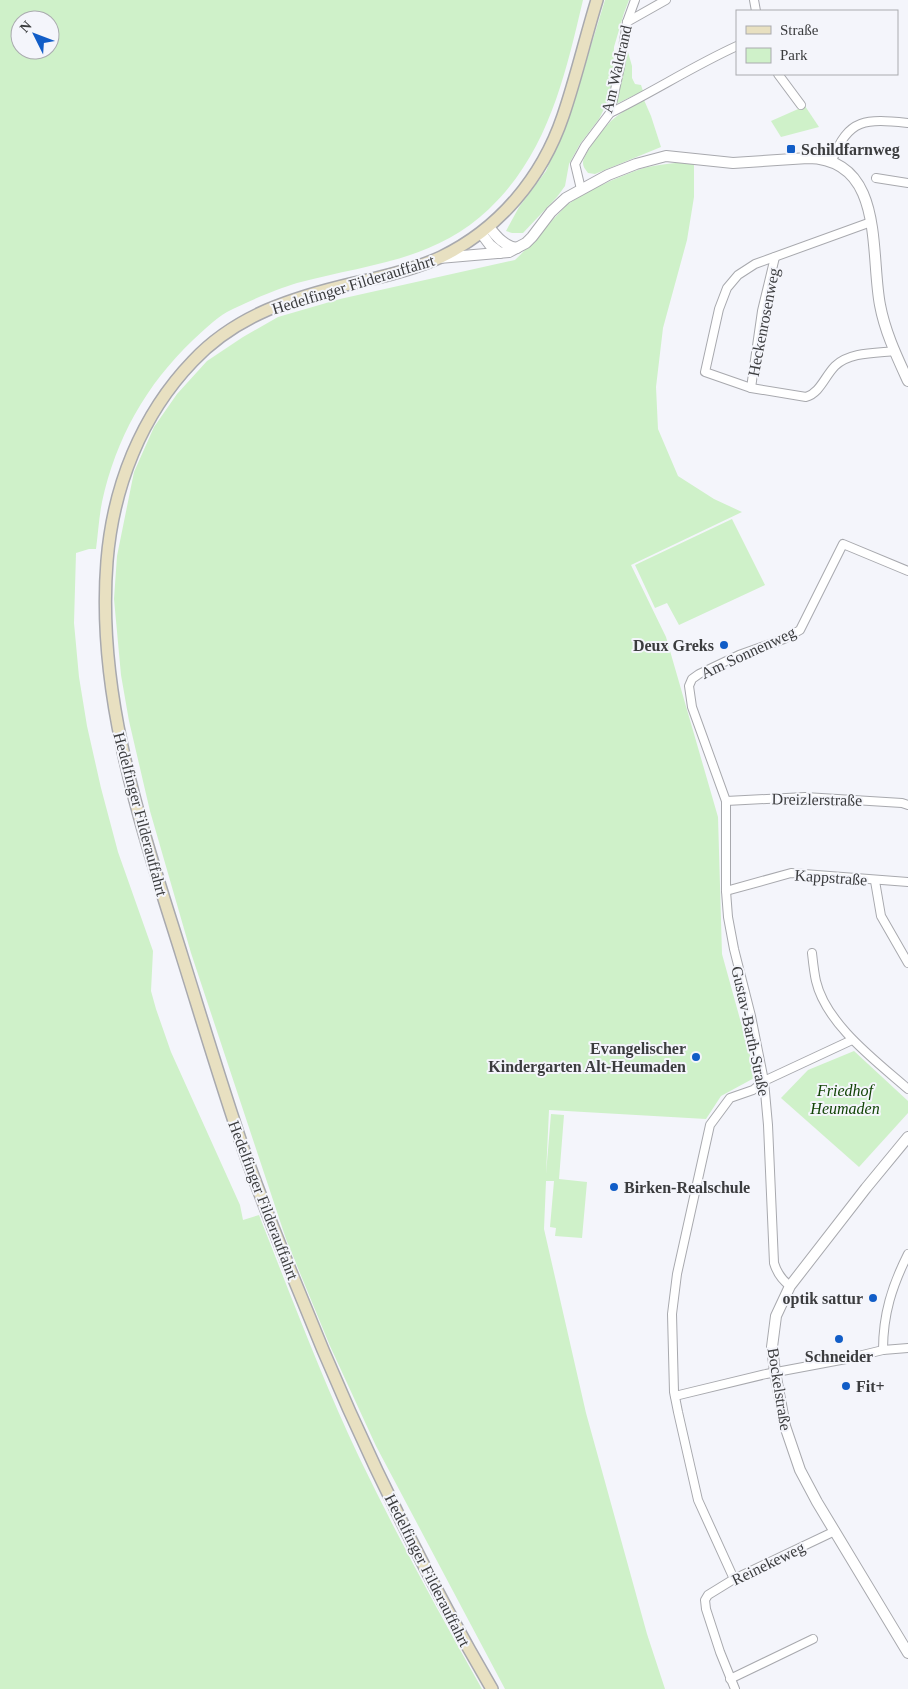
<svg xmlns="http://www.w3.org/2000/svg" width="908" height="1689" font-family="Georgia,serif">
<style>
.green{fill:#cff1c9;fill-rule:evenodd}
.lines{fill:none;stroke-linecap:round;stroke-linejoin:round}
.minor-casing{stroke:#a8a9ae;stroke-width:10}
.tertiary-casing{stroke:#a8a9ae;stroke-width:12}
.secondary-casing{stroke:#a8a9ae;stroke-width:14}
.minor{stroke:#fff;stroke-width:8}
.tertiary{stroke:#fff;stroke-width:10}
.secondary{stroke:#e8e0c1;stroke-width:11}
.poi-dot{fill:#115dc7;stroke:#f4f5fb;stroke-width:2}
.labels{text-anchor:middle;stroke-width:4;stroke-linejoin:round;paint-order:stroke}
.street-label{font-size:16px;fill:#3b3c3e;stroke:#f4f5fb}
.poi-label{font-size:16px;font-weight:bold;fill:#3b3c3e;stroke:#f4f5fb;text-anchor:start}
.park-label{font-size:16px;font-style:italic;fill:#124306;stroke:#f4f5fb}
</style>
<rect width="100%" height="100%" fill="#f4f5fb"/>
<g class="green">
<path d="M 0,0 L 583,0 C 565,76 548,153 489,209 C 433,262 367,264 297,283 C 277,289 246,302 227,312 C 215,319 203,331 193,340 C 146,385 116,438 102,502 C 99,517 98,534 96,549 L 89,549 L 76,553 L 74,623 L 79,677 L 87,726 L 101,788 L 118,852 L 153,951 L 151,991 L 156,1009 L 171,1052 L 240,1205 L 243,1220 L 259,1215 C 291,1296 322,1379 359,1457 C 397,1536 439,1613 482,1689 L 0,1689 ZM 20,20 L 50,20 L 50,50 L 20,50 Z"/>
<path d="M 605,0 L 629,0 L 624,13 L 614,47 L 613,75 L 608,101 L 599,119 L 580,144 L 569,164 L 565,186 L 557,197 L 523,233 L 512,233 L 506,231 L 519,207 L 546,171 L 568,121 Z"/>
<path d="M 628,52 L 632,66 L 632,78 L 635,84 L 641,85 L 643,91 L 614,105 L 626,53 Z"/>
<path d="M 644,100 L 651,116 L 661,147 L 595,174 L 588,173 C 586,170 583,167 583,163 C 583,154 604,128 611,121 C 621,112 633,106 644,100 Z"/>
<path d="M 805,106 L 819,127 L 781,137 L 771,121 Z"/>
<path d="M 694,162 L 694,197 L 687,240 L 663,328 L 656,387 L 658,429 L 678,476 L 714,499 L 742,512 L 631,565 L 666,637 L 718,817 L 722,954 L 756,1077 L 721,1096 L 706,1119 L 549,1110 L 546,1174 L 551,1114 L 564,1115 L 559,1179 L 587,1182 L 582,1238 L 555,1236 L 556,1228 L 550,1227 L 554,1181 L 546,1181 L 544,1229 L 586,1413 L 647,1634 L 665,1689 L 505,1689 L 376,1446 L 330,1346 L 286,1239 L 191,953 L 150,811 L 129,721 L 121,675 L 114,599 L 117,556 L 134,472 L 154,427 L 177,394 L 207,361 L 243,337 L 278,317 L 340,299 L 515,260 C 533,243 548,224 565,207 C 580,193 628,172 648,167 C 663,164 678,162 694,162 Z"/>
<path d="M 732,519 L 765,585 L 679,625 L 667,603 L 655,608 L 635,565 Z"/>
<path d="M 854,1051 L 908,1101 L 908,1113 L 859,1167 L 781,1098 L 808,1070 Z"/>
</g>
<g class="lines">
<g class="minor-casing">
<g id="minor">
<path d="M 754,0 L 756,11"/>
<path d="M 627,22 L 666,0"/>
<path d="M 778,74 L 801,105"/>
<path d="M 610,113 C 653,92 693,66 737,46"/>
<path d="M 832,161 C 848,117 867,119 908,123"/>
<path d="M 876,178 L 908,183"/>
<path d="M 581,189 L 575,164 L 585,146 L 610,113 L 620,67 L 627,22 L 635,0"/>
<path d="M 871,222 L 755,264 L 738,275 L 727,288 L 719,309 L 705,372 L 751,388 L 806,397 C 820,393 825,376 835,366 C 849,352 876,353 895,351"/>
<path d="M 751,388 L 762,311 L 775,257"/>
<path d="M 726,801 L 805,797 L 902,803 L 908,805"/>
<path d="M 875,881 L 881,916 L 908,963"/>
<path d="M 726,891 L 791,873 L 908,882"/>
<path d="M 812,953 C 813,962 814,972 816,981 C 826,1024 876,1061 908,1089"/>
<path d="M 790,1286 C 782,1280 777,1273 774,1263 L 768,1125 L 764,1081 L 751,1016 L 734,949 L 728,917 L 726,891 L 726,801 L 692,707 L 689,686 L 692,679 L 699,674 L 739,655 L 784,639 L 800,630 L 843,544 L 908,571"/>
<path d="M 883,1350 C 883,1314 892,1286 908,1254"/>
<path d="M 675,1396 L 766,1374 L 846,1359 L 883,1350 L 908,1348"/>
<path d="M 734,1579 L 698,1500 L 678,1412 L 674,1392 L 672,1314 L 677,1274 L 710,1125 L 730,1098 L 753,1090 L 764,1081 L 852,1040"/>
<path d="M 730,1679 L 813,1639"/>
<path d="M 735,1689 L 720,1652 L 706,1609 L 705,1600 L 708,1595 L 734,1579 L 835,1531"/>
</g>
</g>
<g class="tertiary-casing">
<g id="tertiary">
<path d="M 489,227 C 497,237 504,246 517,248"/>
<path d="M 481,233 L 490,245 L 500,253"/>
<path d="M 439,258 L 509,252 L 526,243 L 532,237 L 551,212 L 566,198 L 608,175 L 636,164 L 666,156 L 733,163 L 808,158 C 885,159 870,253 880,305 C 885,332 897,357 908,381"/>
<path d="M 908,1137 L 866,1188 L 790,1286 L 776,1316 L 772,1347 L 775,1372 L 785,1426 L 800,1470 L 817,1502 L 908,1653"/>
</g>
</g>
<g class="secondary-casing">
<path id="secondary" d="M 492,1689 C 417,1561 353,1427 298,1289 C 279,1243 260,1196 243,1148 C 221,1084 202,1020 182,956 C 142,828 96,697 107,561 C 113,487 141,415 193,361 C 236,315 294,297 354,283 C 383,277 413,270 441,257 C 499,229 542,178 563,116 C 576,78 585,39 597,0"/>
</g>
<use href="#minor" class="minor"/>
<use href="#tertiary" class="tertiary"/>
<use href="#secondary" class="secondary"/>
</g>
<g class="poi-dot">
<rect x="786" y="144" width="10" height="10" rx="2.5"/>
<circle cx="724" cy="645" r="5"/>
<circle cx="696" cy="1057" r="5"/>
<circle cx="614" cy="1187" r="5"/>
<circle cx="873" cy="1298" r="5"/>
<circle cx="839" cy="1339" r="5"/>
<circle cx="846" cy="1386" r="5"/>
</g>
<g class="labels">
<g class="street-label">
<text transform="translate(616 69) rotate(-77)" y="6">Am Waldrand</text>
<text transform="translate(353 284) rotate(-17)" y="6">Hedelfinger Filderauffahrt</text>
<text transform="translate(763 322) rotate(-79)" y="6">Heckenrosenweg</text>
<text transform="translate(748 652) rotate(-25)" y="6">Am Sonnenweg</text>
<text transform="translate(817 799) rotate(1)" y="6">Dreizlerstraße</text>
<text transform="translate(141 814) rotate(75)" y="6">Hedelfinger Filderauffahrt</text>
<text transform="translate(831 877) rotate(4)" y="6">Kappstraße</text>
<text transform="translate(751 1031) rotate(78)" y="6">Gustav-Barth-Straße</text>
<text transform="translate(264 1200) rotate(69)" y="6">Hedelfinger Filderauffahrt</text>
<text transform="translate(780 1389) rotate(81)" y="6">Bockelstraße</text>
<text transform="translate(768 1563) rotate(-26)" y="6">Reinekeweg</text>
<text transform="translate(428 1570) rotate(63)" y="6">Hedelfinger Filderauffahrt</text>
</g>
<g class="poi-label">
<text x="801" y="155">Schildfarnweg</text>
<text x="714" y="651" text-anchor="end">Deux Greks</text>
<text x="686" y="1054" text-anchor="end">Evangelischer<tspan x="686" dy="18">Kindergarten Alt-Heumaden</tspan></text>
<text x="624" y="1193">Birken-Realschule</text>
<text x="863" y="1304" text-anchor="end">optik sattur</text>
<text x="839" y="1362" text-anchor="middle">Schneider</text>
<text x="856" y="1392">Fit+</text>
</g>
<g class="park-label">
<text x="845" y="1096">Friedhof<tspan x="845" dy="18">Heumaden</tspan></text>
</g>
</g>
<rect x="736" y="10" width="162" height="65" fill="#f4f5fb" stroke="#aaabaf"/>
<rect x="746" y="26" width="25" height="8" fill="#e8e0c1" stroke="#aaabaf"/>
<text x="780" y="35" font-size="15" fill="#3b3c3e">Straße</text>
<rect x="746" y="48" width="25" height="15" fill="#cff1c9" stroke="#aaabaf"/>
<text x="780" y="60" font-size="15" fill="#3b3c3e">Park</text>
<g transform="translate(35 35) rotate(312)"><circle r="24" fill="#f4f5fb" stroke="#aaabaf"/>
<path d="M0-4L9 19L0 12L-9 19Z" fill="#115dc7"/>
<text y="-8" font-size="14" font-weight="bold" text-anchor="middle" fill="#3b3c3e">N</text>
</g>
</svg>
